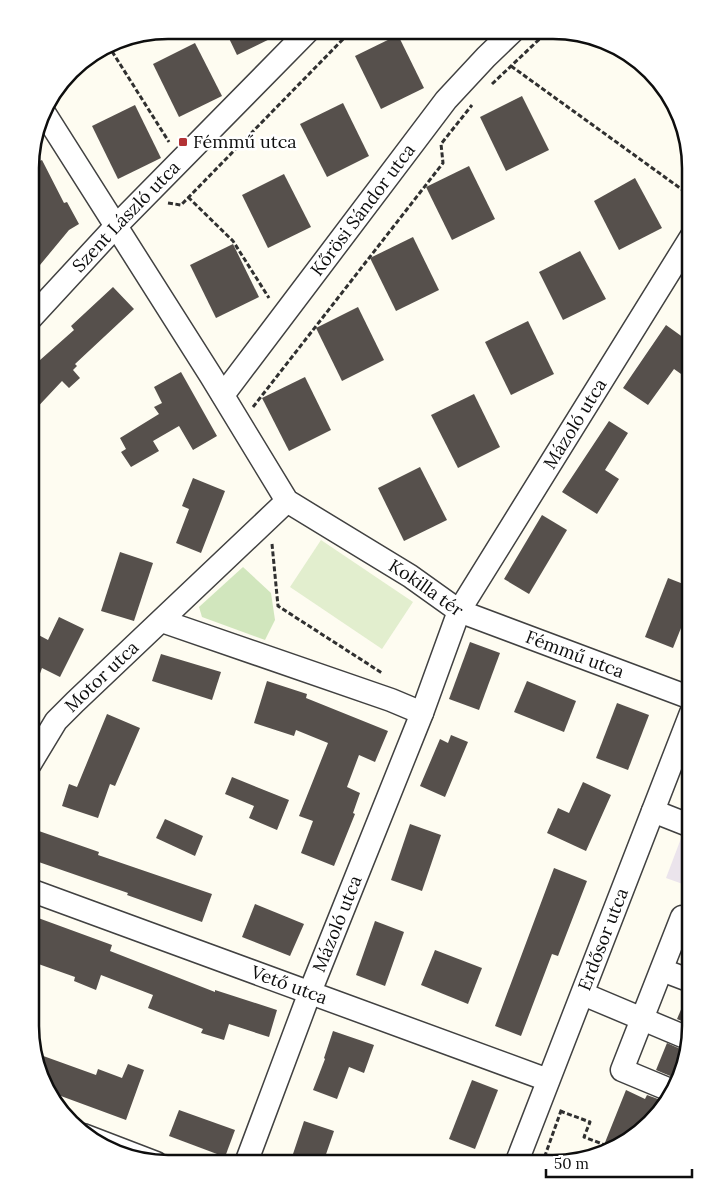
<svg xmlns="http://www.w3.org/2000/svg" width="721" height="1194" font-family="Lora,serif">
<style>
.industrial{fill:#ebe4ec}
.green{fill:#d1e6bd}
.pitch{fill:#e2eece}
.building{fill:#56504c}
.lines{fill:none;stroke-linecap:round;stroke-linejoin:round}
.minor-casing{stroke:#414141;stroke-width:25}
.path{stroke:#303030;stroke-width:3;stroke-dasharray:5 2.5;stroke-linecap:butt}
.minor{stroke:#fff;stroke-width:22}
.poi-dot{fill:#b33235;stroke:#fff;stroke-width:2}
.labels{text-anchor:middle;stroke-width:5;stroke-linejoin:round;paint-order:stroke}
.poi-label{font-size:18px;fill:#0e0e0e;stroke:#fff;text-anchor:start}
.street-label{font-size:18px;fill:#0e0e0e;stroke:#fff}
.rim{fill:none;stroke:#0e0e0e;stroke-width:2.5}
</style>
<rect width="100%" height="100%" fill="#fefcf1"/>
<path class="industrial" d="M 691,812 L 691,887 L 666,878 Z"/>
<path class="green" d="M 243,567 L 271,593 L 275,620 L 265,640 L 202,617 L 199,607 Z"/>
<path class="pitch" d="M 321,540 L 413,602 L 382,649 L 290,587 Z"/>
<g class="building">
<path d="M 225,30 L 286,31 L 237,55 Z"/>
<path d="M 398,35 L 424,88 L 381,109 L 355,56 Z"/>
<path d="M 195,43 L 222,96 L 179,117 L 153,64 Z"/>
<path d="M 522,96 L 549,150 L 506,171 L 480,117 Z"/>
<path d="M 343,103 L 369,156 L 327,177 L 300,124 Z"/>
<path d="M 135,105 L 161,158 L 118,179 L 92,126 Z"/>
<path d="M 42,160 L 64,203 L 67,202 L 79,224 L 69,230 L 40,265 L 31,258 L 31,165 Z"/>
<path d="M 469,166 L 495,219 L 452,240 L 426,187 Z"/>
<path d="M 284,174 L 311,227 L 268,248 L 242,195 Z"/>
<path d="M 635,178 L 662,228 L 619,250 L 594,201 Z"/>
<path d="M 413,237 L 439,290 L 396,311 L 370,258 Z"/>
<path d="M 233,244 L 259,297 L 216,318 L 190,265 Z"/>
<path d="M 580,251 L 606,299 L 563,320 L 539,272 Z"/>
<path d="M 113,287 L 134,309 L 75,364 L 77,366 L 73,370 L 80,378 L 69,388 L 62,381 L 31,414 L 31,368 L 74,330 L 71,326 Z"/>
<path d="M 358,307 L 384,360 L 342,381 L 316,328 Z"/>
<path d="M 528,321 L 554,374 L 511,395 L 485,342 Z"/>
<path d="M 666,325 L 691,343 L 691,381 L 674,369 L 648,405 L 623,388 Z"/>
<path d="M 181,372 L 217,436 L 193,450 L 179,426 L 153,441 L 159,451 L 131,467 L 121,452 L 126,449 L 120,438 L 159,414 L 154,407 L 162,403 L 154,387 Z"/>
<path d="M 305,377 L 331,430 L 289,451 L 262,398 Z"/>
<path d="M 474,394 L 500,447 L 458,468 L 431,415 Z"/>
<path d="M 609,421 L 628,433 L 605,470 L 619,479 L 597,514 L 562,492 Z"/>
<path d="M 420,467 L 447,520 L 404,541 L 378,488 Z"/>
<path d="M 193,478 L 225,491 L 201,553 L 176,543 L 189,509 L 182,506 Z"/>
<path d="M 542,515 L 567,530 L 529,594 L 504,579 Z"/>
<path d="M 120,552 L 153,563 L 134,621 L 101,611 Z"/>
<path d="M 668,578 L 691,587 L 691,603 L 673,648 L 645,637 Z"/>
<path d="M 59,617 L 84,629 L 60,677 L 42,668 L 32,696 L 30,695 L 31,631 L 48,640 Z"/>
<path d="M 470,642 L 500,653 L 479,710 L 449,699 Z"/>
<path d="M 161,654 L 221,672 L 212,700 L 152,681 Z"/>
<path d="M 267,681 L 307,694 L 306,698 L 388,731 L 375,762 L 359,755 L 347,787 L 360,793 L 353,813 L 355,814 L 334,866 L 301,853 L 313,821 L 299,816 L 328,743 L 296,730 L 294,736 L 254,723 Z"/>
<path d="M 527,681 L 576,701 L 564,732 L 514,712 Z"/>
<path d="M 617,703 L 649,715 L 628,770 L 596,758 Z"/>
<path d="M 107,714 L 140,728 L 115,786 L 110,784 L 98,818 L 62,806 L 69,784 L 77,787 Z"/>
<path d="M 451,735 L 468,742 L 445,797 L 420,786 L 440,739 L 448,743 Z"/>
<path d="M 232,777 L 289,800 L 277,830 L 249,818 L 254,806 L 225,794 Z"/>
<path d="M 583,782 L 611,795 L 586,851 L 547,833 L 558,808 L 569,813 Z"/>
<path d="M 165,819 L 203,836 L 195,856 L 156,838 Z"/>
<path d="M 410,824 L 441,835 L 422,891 L 391,880 Z"/>
<path d="M 36,830 L 99,852 L 98,855 L 212,894 L 202,922 L 127,895 L 128,893 L 30,859 L 30,846 Z"/>
<path d="M 554,868 L 587,881 L 558,956 L 552,954 L 521,1036 L 495,1026 Z"/>
<path d="M 255,904 L 304,924 L 290,956 L 242,937 Z"/>
<path d="M 30,915 L 112,945 L 110,951 L 215,992 L 215,990 L 277,1010 L 269,1037 L 229,1024 L 224,1040 L 201,1033 L 203,1029 L 148,1008 L 153,995 L 101,975 L 96,990 L 74,981 L 75,977 L 30,961 Z"/>
<path d="M 375,921 L 404,932 L 385,986 L 356,975 Z"/>
<path d="M 435,950 L 482,968 L 468,1004 L 421,985 Z"/>
<path d="M 688,993 L 691,994 L 691,1025 L 677,1019 Z"/>
<path d="M 333,1031 L 374,1045 L 364,1073 L 349,1067 L 337,1099 L 313,1090 L 325,1059 L 324,1058 Z"/>
<path d="M 667,1043 L 685,1051 L 675,1078 L 656,1070 Z"/>
<path d="M 35,1053 L 96,1075 L 98,1069 L 122,1078 L 128,1064 L 144,1070 L 126,1120 L 50,1092 L 40,1079 Z"/>
<path d="M 472,1080 L 498,1090 L 475,1149 L 449,1139 Z"/>
<path d="M 626,1090 L 645,1099 L 647,1095 L 666,1102 L 663,1110 L 606,1154 L 600,1155 Z"/>
<path d="M 179,1110 L 235,1130 L 225,1157 L 169,1136 Z"/>
<path d="M 304,1121 L 334,1131 L 323,1163 L 290,1163 Z"/>
</g>
<g class="lines">
<g class="minor-casing">
<g id="minor">
<path id="s1" d="M 43,111 L 211,376 L 287,501 L 410,576 L 459,611 L 691,698"/>
<path id="s2" d="M 31,318 L 116,226 L 308,31"/>
<path id="s3" d="M 223,395 L 446,100 L 486,57 L 512,32"/>
<path d="M 162,621 L 391,700 L 422,713"/>
<path id="s4" d="M 30,764 L 56,721 L 75,702 L 287,501"/>
<path d="M 653,811 L 686,824"/>
<path id="s5" d="M 30,890 L 548,1080"/>
<path d="M 662,970 L 691,981"/>
<path d="M 583,994 L 690,1039"/>
<path d="M 670,1090 L 622,1070 L 682,917 L 691,920"/>
<path d="M 83,1135 L 156,1163"/>
<path id="s6" d="M 246,1163 L 310,992 L 422,713 L 459,611 L 691,237"/>
<path id="s7" d="M 516,1164 L 691,713"/>
</g>
</g>
<g class="path">
<path d="M 108,45 L 169,142"/>
<path d="M 511,66 L 691,196"/>
<path d="M 492,84 L 547,32"/>
<path d="M 188,197 L 233,241 L 269,298"/>
<path d="M 168,203 L 181,205 L 351,31"/>
<path d="M 253,407 L 443,163 L 441,144 L 472,105"/>
<path d="M 272,544 L 278,606 L 382,673"/>
<path d="M 560,1111 L 590,1122 L 584,1137 L 613,1148"/>
<path d="M 542,1164 L 562,1108"/>
</g>
<use href="#minor" class="minor"/>
</g>
<rect class="poi-dot" x="178" y="137" width="10" height="10" rx="2.5"/>
<g class="labels">
<g class="poi-label">
<text x="193" y="148">Fémmű utca</text>
</g>
<g class="street-label">
<text dy="6" stroke="none"><textPath href="#s3" startOffset="232">Kőrösi Sándor utca</textPath></text>
<text dy="6" stroke="none"><textPath href="#s2" startOffset="139">Szent László utca</textPath></text>
<text dy="6" stroke="none"><textPath href="#s6" startOffset="812">Mázoló utca</textPath></text>
<text dy="6" stroke="none"><textPath href="#s1" startOffset="624">Kokilla tér</textPath></text>
<text dy="6" stroke="none"><textPath href="#s1" startOffset="788">Fémmű utca</textPath></text>
<text dy="6" stroke="none"><textPath href="#s4" startOffset="114">Motor utca</textPath></text>
<text dy="6" stroke="none"><textPath href="#s6" startOffset="256">Mázoló utca</textPath></text>
<text dy="6" stroke="none"><textPath href="#s7" startOffset="241">Erdősor utca</textPath></text>
<text dy="6" stroke="none"><textPath href="#s5" startOffset="276">Vető utca</textPath></text>
</g>
</g>
<path d="M0 0H721V1194H0ZM168 39H553A129 129 0 0 1 682 168V1026A129 129 0 0 1 553 1155H168A129 129 0 0 1 39 1026V168A129 129 0 0 1 168 39Z" fill="#fff" fill-rule="evenodd"/>
<path class="rim" d="M168 39H553A129 129 0 0 1 682 168V1026A129 129 0 0 1 553 1155H168A129 129 0 0 1 39 1026V168A129 129 0 0 1 168 39Z"/>
<path d="M546 1169v8h146v-8" fill="none" stroke="#0e0e0e" stroke-width="2.5"/>
<text x="554" y="1169" font-size="15" fill="#0e0e0e" stroke="#ffffff" stroke-width="4" paint-order="stroke">50 m</text>
</svg>
